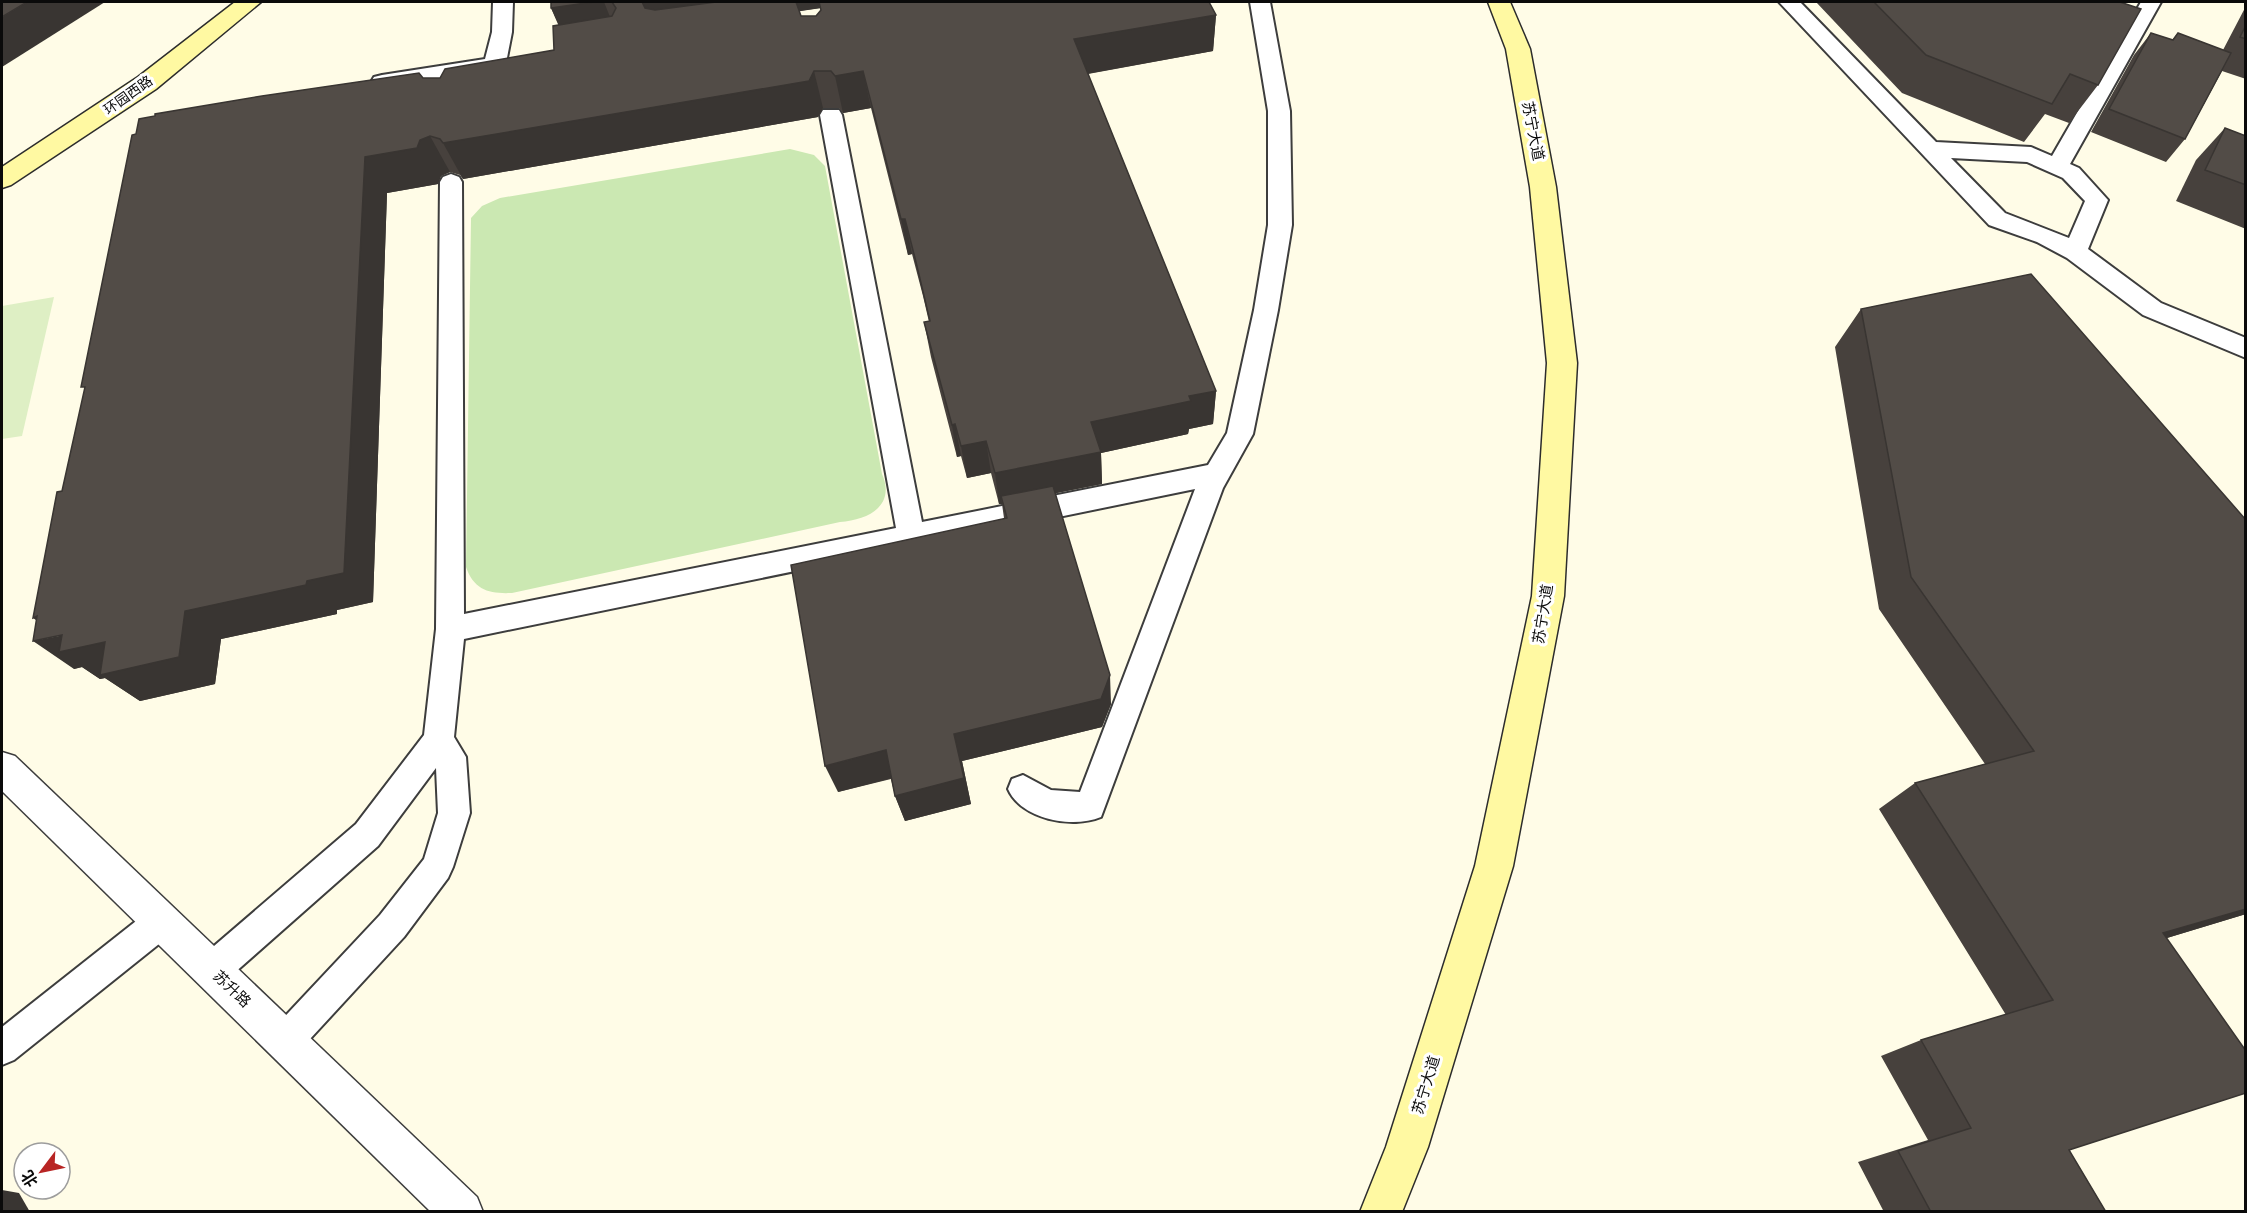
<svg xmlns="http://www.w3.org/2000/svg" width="2247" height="1213" font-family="Georgia,'Noto Sans SC',serif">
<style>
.green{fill:#cbe8b2}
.pitch{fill:#deefc4}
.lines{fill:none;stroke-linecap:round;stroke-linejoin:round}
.lane-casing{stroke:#3d3d3d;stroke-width:4}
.street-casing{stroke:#3d3d3d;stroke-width:3}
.secondary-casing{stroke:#2c2c2c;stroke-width:3}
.lane{fill:#fff;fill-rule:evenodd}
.street{fill:#fff;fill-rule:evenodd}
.secondary{fill:#fff9a2;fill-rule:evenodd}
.wall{fill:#47413d;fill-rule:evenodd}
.shaded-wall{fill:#393532}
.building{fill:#524c47;stroke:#393532;stroke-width:1.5}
.labels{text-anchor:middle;stroke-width:6;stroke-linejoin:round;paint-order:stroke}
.far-street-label{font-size:14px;fill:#0a0a0a;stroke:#fff}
.street-label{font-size:15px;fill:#0a0a0a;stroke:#fff}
</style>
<rect width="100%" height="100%" fill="#fffce7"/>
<path class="green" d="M 790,149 L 814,155 L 825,166 L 882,474 C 896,506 868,520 840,522 L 512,593 C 489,594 474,590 466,567 L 471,218 L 482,206 L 500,198 Z"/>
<path class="pitch" d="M 54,297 L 22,436 L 2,439 L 2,306 Z"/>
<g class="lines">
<g class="lane-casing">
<g id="lane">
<path d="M 493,2 L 513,2 L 512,32 L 506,63 L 480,85 L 464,85 L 461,80 L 465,75 L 382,89 L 374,87 L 371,82 L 374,77 L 382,75 L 485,59 L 492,32 Z"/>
<path d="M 1250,2 L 1270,2 L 1290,111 L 1292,225 L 1278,310 L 1253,434 L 1223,488 L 1101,817 C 1072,829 1021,819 1008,789 L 1012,779 L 1023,775 L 1051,790 L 1080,792 L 1195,489 L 464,639 L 454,737 L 466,757 L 470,813 L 453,867 L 448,878 L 404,937 L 298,1052 L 286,1057 L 274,1052 L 269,1040 L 274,1028 L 380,915 L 424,859 L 438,813 L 436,768 L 378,846 L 224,982 L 212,987 L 200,982 L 195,970 L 200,958 L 356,824 L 424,735 L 436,629 L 440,182 L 443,177 L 451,174 L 459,177 L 462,182 L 464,614 L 896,528 L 820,115 L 823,110 L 839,110 L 842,115 L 922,522 L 1208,465 L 1227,433 L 1254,310 L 1268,225 L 1268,111 Z"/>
<path d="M 1779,2 L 1800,2 L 1936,142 L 2031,147 L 2052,156 L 2141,2 L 2161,2 L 2070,164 L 2079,168 L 2108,200 L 2088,249 L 2161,303 L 2246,338 L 2246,358 L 2143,315 L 2067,258 L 2037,242 L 1989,225 ZM 1951,158 L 2027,162 L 2063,178 L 2085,201 L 2069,238 L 2005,213 Z"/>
<path d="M 162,905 L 174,910 L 178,921 L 174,932 L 14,1060 L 2,1065 L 2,1027 L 150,910 Z"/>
</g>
</g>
<g class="street-casing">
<path id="street" d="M 2,752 L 15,756 L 477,1197 L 483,1212 L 431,1212 L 2,791 Z"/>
</g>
<g class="secondary-casing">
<g id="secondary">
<path d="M 235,2 L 261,2 L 156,89 L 11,185 L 2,188 L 2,167 L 138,77 Z"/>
<path d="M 1488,2 L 1510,2 L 1530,49 L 1556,187 L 1577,363 L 1564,596 L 1513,866 L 1428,1147 L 1402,1212 L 1360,1212 L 1386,1147 L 1475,866 L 1532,596 L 1547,363 L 1530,187 L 1506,49 Z"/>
</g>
</g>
<use href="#lane" class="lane"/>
<use href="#street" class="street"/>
<use href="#secondary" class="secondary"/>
</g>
<g class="wall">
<path d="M 551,2 L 1209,2 L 1216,15 L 1213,51 L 1088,74 L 1216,391 L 1213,424 L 1189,429 L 1188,434 L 1101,453 L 1102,484 L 1055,493 L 1111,704 L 1102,727 L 962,761 L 971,804 L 905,821 L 895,796 L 891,779 L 838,792 L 1004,518 L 1002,504 L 999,504 L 991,473 L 967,478 L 961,456 L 957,457 L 931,357 L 924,322 L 929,322 L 923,296 L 912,254 L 908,255 L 871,108 L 843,113 L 839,108 L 823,108 L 818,117 L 463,179 L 460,175 L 450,172 L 441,176 L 438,184 L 387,193 L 373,602 L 337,610 L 337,614 L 221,639 L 215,684 L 140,701 L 105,678 L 100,679 L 82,667 L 74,669 L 62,491 L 423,78 L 440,78 L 554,50 L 559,25 L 551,8 ZM 820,8 L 821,10 L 816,16 L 801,16 L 799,11 Z"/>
<path d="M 1816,2 L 2120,2 L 2098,85 L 2069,123 L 2045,114 L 2024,142 L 1902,93 Z"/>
<path d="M 2246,6 L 2246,79 L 2222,71 L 2185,139 L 2166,162 L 2091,132 L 2134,55 L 2151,33 L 2172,40 L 2178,33 L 2223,50 Z"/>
<path d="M 2225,128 L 2246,136 L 2246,229 L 2176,201 L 2196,160 Z"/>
<path d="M 1861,309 L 2246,520 L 2246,914 L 2167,938 L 2069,1150 L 2106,1212 L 1884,1212 L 1858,1162 L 1928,1140 L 1881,1056 L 1921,1040 L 2006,1015 L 1879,809 L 1915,783 L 1985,764 L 1879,609 L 1835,347 Z"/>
</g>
<g class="shaded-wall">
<path d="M 27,2 L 105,2 L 2,67 L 2,17 Z"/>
<path d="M 593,2 L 604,2 L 618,37 L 567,45 L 551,8 Z"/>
<path d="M 642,2 L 862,2 L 660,32 L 655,38 Z"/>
<path d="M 1216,15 L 1213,51 L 1075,76 L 1074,39 Z"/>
<path d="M 814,71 L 823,108 L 818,117 L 463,179 L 443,143 Z"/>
<path d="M 863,71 L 871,108 L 843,113 L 835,76 Z"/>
<path d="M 430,136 L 450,172 L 441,176 L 438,184 L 387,193 L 373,602 L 337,610 L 337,614 L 221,639 L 215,684 L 140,701 L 105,678 L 100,679 L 82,667 L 74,669 L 33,641 L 59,636 L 33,618 L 37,616 L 185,611 L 365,157 L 420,140 Z"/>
<path d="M 901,219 L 905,219 L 912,254 L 908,255 Z"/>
<path d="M 1216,391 L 1213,424 L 1189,429 L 1188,434 L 1101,453 L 1102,484 L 1003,504 L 1001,496 L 1002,504 L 999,504 L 995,473 L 1091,422 L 1189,396 Z"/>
<path d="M 955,424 L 961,456 L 957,457 L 952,425 Z"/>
<path d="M 986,441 L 991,473 L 967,478 L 961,446 Z"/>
<path d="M 1110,675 L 1111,704 L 1102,727 L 962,761 L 971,804 L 905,821 L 895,796 L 954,734 Z"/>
<path d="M 886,750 L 896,777 L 838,792 L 825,766 Z"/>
<path d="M 2246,909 L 2246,914 L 2114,954 L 2163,933 Z"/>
<path d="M 2,1190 L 19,1193 L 30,1212 L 2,1212 Z"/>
</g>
<g class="building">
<path d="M 2,2 L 27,2 L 2,17 Z"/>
<path d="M 551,2 L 593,2 L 551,8 Z"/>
<path d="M 610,2 L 642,2 L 645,8 L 655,10 L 716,2 L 796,2 L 801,16 L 816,16 L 821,10 L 819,2 L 1209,2 L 1216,15 L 1074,39 L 1216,391 L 1189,396 L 1191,401 L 1091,422 L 1101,452 L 995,473 L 986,441 L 961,446 L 955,424 L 952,425 L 924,322 L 930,321 L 916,262 L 905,219 L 901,219 L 863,71 L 835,76 L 831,71 L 814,71 L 809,81 L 443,143 L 440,139 L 430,136 L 420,140 L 417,148 L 365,157 L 344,573 L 307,581 L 306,585 L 185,611 L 179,657 L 100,675 L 105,642 L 59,652 L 62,635 L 33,641 L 37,616 L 33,618 L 57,492 L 62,491 L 85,387 L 81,387 L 132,135 L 136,134 L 139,119 L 155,116 L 155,114 L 262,96 L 419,73 L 423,78 L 440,78 L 445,69 L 554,50 L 553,26 L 612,16 L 616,8 L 612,2 Z"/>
<path d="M 1874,2 L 2120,2 L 2141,9 L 2098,85 L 2070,74 L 2052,104 L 1926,55 Z"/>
<path d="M 2246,25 L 2246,39 L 2240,37 Z"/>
<path d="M 2151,33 L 2173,40 L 2178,33 L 2231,53 L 2185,139 L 2109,109 Z"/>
<path d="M 2225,128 L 2246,136 L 2246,185 L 2205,170 Z"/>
<path d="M 2031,274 L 2246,520 L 2246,909 L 2163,933 L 2246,1051 L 2246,1093 L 2069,1150 L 2106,1212 L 1931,1212 L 1898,1151 L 1971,1128 L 1921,1040 L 2053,1000 L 1915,783 L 2034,751 L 1911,577 L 1861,309 Z"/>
<path d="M 1053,486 L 1110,675 L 1101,699 L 954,734 L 964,778 L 895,796 L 886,750 L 825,766 L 791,565 L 1007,518 L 1001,496 Z"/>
</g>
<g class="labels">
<g class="far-street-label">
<text transform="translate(128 95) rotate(-35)" y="5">环园西路</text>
</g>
<g class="street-label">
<text transform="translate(1533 131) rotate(79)" y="5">苏宁大道</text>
<text transform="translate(1543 614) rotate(-81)" y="5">苏宁大道</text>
<text transform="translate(232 989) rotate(44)" y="5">苏升路</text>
<text transform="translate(1426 1085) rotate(-73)" y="5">苏宁大道</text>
</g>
</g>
<rect width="2247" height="1213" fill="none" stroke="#0a0a0a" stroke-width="6"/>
<g transform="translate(42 1171) rotate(238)"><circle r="28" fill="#ffffff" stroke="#9d9d9d" stroke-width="1.5"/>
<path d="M0-4.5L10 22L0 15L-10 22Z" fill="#b82524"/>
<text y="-9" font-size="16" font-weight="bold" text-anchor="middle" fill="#0a0a0a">北</text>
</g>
</svg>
